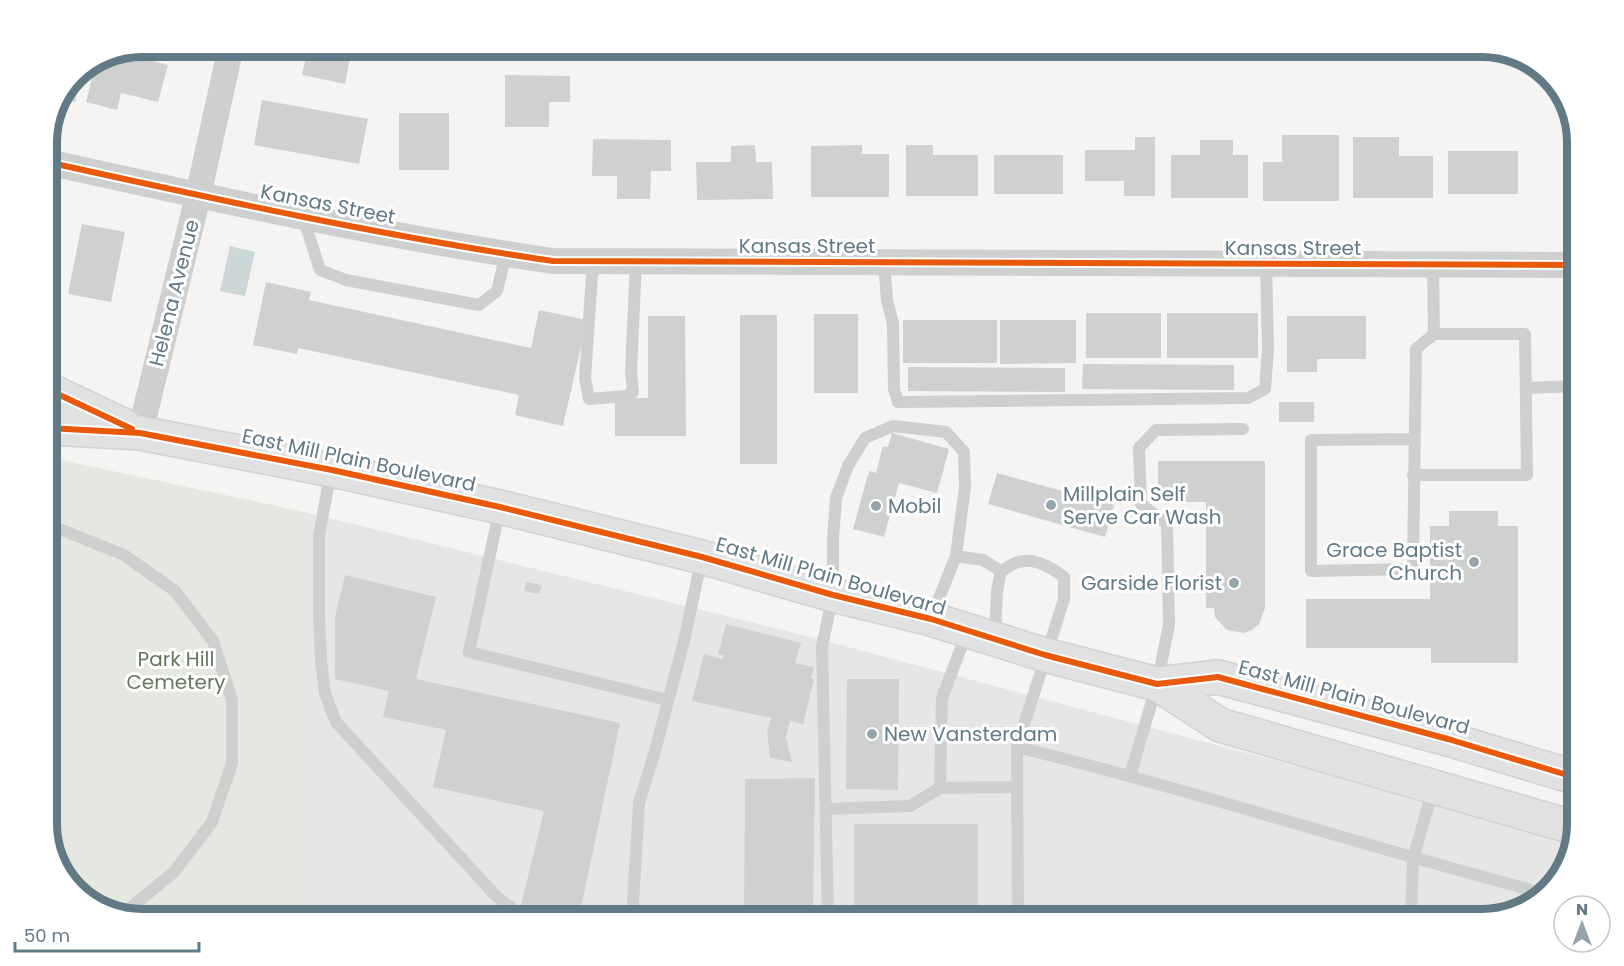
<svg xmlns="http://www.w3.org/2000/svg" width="1624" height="966" font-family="Poppins,sans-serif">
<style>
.built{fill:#e5e6e5}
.green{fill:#e5e8e0}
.water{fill:#ccd7d7}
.building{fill:#cfd1d0}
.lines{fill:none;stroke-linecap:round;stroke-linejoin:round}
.secondary-casing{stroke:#d1d2d2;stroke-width:36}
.service{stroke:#cecfcf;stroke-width:12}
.minor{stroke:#cecfcf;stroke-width:26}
.secondary{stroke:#e1e1e2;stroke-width:33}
.cycleway-casing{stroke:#fff;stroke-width:10}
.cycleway{stroke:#e8590c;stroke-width:6}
.poi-dot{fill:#95a5ac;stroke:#fff;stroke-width:2}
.labels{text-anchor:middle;stroke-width:6;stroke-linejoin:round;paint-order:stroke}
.street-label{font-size:20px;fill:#617a86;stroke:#fff}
.poi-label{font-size:20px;fill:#617a86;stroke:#fff;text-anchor:start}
.park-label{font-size:20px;fill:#66775d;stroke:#fff}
.rim{fill:none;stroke:#617a86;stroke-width:8}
</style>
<rect width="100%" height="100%" fill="#f5f4f2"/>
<path class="built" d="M 305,512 L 803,635 L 1566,838 L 1565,872 L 1529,907 L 1482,919 L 306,919 Z"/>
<path class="green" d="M 47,457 L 305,512 L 306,919 L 142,919 L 94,907 L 59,872 L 47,830 Z"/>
<path class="water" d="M 230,246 L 255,252 L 245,296 L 220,291 Z"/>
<g class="building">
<path d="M 308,47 L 352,47 L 345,84 L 302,75 Z"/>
<rect x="808" y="47" width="21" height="11"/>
<rect x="1173" y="47" width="71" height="7"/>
<rect x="1264" y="47" width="83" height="3"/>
<rect x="1358" y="47" width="51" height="4"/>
<rect x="1451" y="47" width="33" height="13"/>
<path d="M 124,54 L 168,65 L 158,102 L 121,93 L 117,110 L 86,102 L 95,66 Z"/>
<path d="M 81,72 L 75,102 L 63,100 L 75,74 Z"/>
<path d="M 505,75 L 570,76 L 570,102 L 549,102 L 549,127 L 505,127 Z"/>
<path d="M 262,100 L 368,119 L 359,164 L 254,145 Z"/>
<rect x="399" y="113" width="50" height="57"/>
<path d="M 1282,135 L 1339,135 L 1339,201 L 1263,201 L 1263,162 L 1282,162 Z"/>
<path d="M 1135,137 L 1155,137 L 1155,196 L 1124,196 L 1124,181 L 1085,181 L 1085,150 L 1135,150 Z"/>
<path d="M 1353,137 L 1399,137 L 1399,156 L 1433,156 L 1433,198 L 1353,198 Z"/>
<path d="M 593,139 L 671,140 L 671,171 L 651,171 L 650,199 L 617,199 L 617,176 L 592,176 Z"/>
<path d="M 1200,140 L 1233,140 L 1233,155 L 1248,155 L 1248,198 L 1171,198 L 1171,155 L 1200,155 Z"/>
<path d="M 755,145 L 756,162 L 772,162 L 773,199 L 697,200 L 696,162 L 731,162 L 731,146 Z"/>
<path d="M 862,145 L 862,154 L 889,154 L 889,197 L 811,197 L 811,146 Z"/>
<path d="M 906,145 L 933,145 L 933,155 L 978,155 L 978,196 L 906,196 Z"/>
<rect x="1448" y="151" width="70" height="43"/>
<rect x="994" y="155" width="69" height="39"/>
<path d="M 82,224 L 125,232 L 111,302 L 68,294 Z"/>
<path d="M 266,282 L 311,292 L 309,300 L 531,348 L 539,310 L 587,320 L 563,426 L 515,415 L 519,395 L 298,348 L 297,354 L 253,345 Z"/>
<rect x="1086" y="313" width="75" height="45"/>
<rect x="1167" y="313" width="91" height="45"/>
<rect x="814" y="314" width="44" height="79"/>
<rect x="740" y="315" width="37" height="149"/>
<path d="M 648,316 L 685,316 L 686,436 L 615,436 L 615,398 L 648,398 Z"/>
<path d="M 1287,316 L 1366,316 L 1366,359 L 1317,359 L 1317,372 L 1287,372 Z"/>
<rect x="903" y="320" width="94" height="43"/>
<path d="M 1000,320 L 1076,320 L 1076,363 L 1000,364 Z"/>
<path d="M 1083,364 L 1234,365 L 1234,390 L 1082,389 Z"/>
<path d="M 908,367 L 1065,368 L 1065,392 L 908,391 Z"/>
<rect x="1279" y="402" width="35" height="20"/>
<path d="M 892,433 L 949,449 L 937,493 L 899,483 L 884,537 L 853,529 L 869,471 L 876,473 L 883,446 L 888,447 Z"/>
<path d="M 1158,461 L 1265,461 L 1265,608 L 1259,624 L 1252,630 L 1244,633 L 1227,630 L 1215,617 L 1214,608 L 1206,608 L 1206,502 L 1158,502 Z"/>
<path d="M 997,473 L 1114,505 L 1105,537 L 988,504 Z"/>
<path d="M 1449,511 L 1498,511 L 1498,526 L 1518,526 L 1518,663 L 1431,663 L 1431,648 L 1306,648 L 1306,599 L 1430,599 L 1430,526 L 1449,526 Z"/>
<path d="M 345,575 L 436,597 L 416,679 L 620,723 L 579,917 L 521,905 L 544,811 L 433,787 L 446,730 L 383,717 L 389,691 L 335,679 L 335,617 Z"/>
<path d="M 526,582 L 542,585 L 539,594 L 524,591 Z"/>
<path d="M 726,624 L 801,643 L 795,663 L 814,667 L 811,678 L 814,679 L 803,724 L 790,721 L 786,737 L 792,762 L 770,758 L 767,732 L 771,718 L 692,701 L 704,654 L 722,659 L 723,655 L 718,654 Z"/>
<path d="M 847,679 L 899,679 L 898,790 L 846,789 Z"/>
<path d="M 815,778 L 813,919 L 744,919 L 745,779 Z"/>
<path d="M 854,824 L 978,824 L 978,919 L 887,919 L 887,910 L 854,910 Z"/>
</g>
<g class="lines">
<g class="secondary-casing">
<g id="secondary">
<path d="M 47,389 L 125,426"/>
<path d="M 47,428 L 140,433 L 332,470 L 500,507 L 702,557 L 833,595 L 931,619 L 1045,655 L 1157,684 L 1220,725 L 1576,828"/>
<path d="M 1157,684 L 1218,677 L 1448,739 L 1577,778"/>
</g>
</g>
<g class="service">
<path d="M 303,217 L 320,270 L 346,280 L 479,305 L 497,291 L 506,254"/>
<path d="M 593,261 L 585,378 L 589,399 L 626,396 L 633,392 L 631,371 L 636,262"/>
<path d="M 884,263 L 887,300 L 893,324 L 894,389 L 898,402 L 1248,398 L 1265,389 L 1268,349 L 1266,264"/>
<path d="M 1526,388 L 1577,386"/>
<path d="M 1414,439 L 1311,440 L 1311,571 L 1413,569 L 1416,349 L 1434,334 L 1433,265"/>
<path d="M 331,470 L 319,536 L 319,615 L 321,661 L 325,693 L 336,722 L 497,897 L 526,919"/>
<path d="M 1413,475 L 1527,475 L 1525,334 L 1434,334"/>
<path d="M 500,508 L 469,652 L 668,700"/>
<path d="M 47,524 L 124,555 L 175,591 L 213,641 L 232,700 L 232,763 L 212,822 L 174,872 L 123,914"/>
<path d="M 956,556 L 983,560 L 1001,571"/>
<path d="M 995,636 L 997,591 L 1001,571 C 1007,568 1013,563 1019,562 C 1034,557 1052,568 1064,577 L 1064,599 L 1017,747 L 1018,919"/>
<path d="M 1017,747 C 1189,789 1357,844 1528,889 L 1529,907"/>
<path d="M 1130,776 L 1157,684 L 1169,625 L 1167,524 L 1141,504 L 1139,448 L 1156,430 L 1243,429"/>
<path d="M 940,788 L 942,698 L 967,632"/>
<path d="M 827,809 L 910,806 L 940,788 L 1016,787"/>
<path d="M 632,919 L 639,803 L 655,751 L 684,641 L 702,557"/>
<path d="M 828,919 L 822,646 L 833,595 L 833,539 L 836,498 L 848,466 L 865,438 L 893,426 L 946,432 L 964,452 L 965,487 L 956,556 L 931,618"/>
<path d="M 1411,919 L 1413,859 L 1433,789"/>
</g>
<g class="minor">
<path d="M 47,162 C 214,199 383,236 553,261 L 1577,265"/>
<path d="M 140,433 L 198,196 L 231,47"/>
</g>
<use href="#secondary" class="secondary"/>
<g class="cycleway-casing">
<g id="cycleway">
<path d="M 47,162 C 214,199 383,236 553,261 L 1577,265"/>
<path d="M 47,389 L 132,429"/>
<path d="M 47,428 L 140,433 L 332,470 L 500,507 L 702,557 L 833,595 L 931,619 L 1045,655 L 1157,684 L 1218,677 L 1448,739 L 1577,778"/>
</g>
</g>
<use href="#cycleway" class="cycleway"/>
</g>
<g class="poi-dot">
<circle cx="1051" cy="505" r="6"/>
<circle cx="876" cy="506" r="6"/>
<circle cx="1474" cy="562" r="6"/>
<circle cx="1234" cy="583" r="6"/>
<circle cx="872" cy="734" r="6"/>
</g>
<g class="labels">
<g class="street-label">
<text transform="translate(328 204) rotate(11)" y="7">Kansas Street</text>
<text x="807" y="253">Kansas Street</text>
<text x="1293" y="255">Kansas Street</text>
<text transform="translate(174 293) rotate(-76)" y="7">Helena Avenue</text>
<text transform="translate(359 460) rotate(12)" y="7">East Mill Plain Boulevard</text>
<text transform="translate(831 576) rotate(16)" y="7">East Mill Plain Boulevard</text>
<text transform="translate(1354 697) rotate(15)" y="7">East Mill Plain Boulevard</text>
</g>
<g class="poi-label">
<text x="1063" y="501">Millplain Self<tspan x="1063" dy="23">Serve Car Wash</tspan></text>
<text x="888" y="513">Mobil</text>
<text x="1462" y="557" text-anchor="end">Grace Baptist<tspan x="1462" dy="23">Church</tspan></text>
<text x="1222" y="590" text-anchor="end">Garside Florist</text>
<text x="884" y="741">New Vansterdam</text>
</g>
<g class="park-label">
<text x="176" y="666">Park Hill<tspan x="176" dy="23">Cemetery</tspan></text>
</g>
</g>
<path d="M0 0H1624V966H0ZM142 57H1482A85 85 0 0 1 1567 142V824A85 85 0 0 1 1482 909H142A85 85 0 0 1 57 824V142A85 85 0 0 1 142 57Z" fill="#fff" fill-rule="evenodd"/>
<path class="rim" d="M142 57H1482A85 85 0 0 1 1567 142V824A85 85 0 0 1 1482 909H142A85 85 0 0 1 57 824V142A85 85 0 0 1 142 57Z"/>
<g transform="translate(1582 924)"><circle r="28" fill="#ffffff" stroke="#c0cacf" stroke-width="1.5"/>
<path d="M0-4.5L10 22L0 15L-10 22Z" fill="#95a5ac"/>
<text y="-9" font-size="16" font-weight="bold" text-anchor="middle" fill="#617a86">N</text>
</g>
<path d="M15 942v9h184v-9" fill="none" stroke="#617a86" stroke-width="3"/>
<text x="24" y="942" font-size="18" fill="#617a86" stroke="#ffffff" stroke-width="4.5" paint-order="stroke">50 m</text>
</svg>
